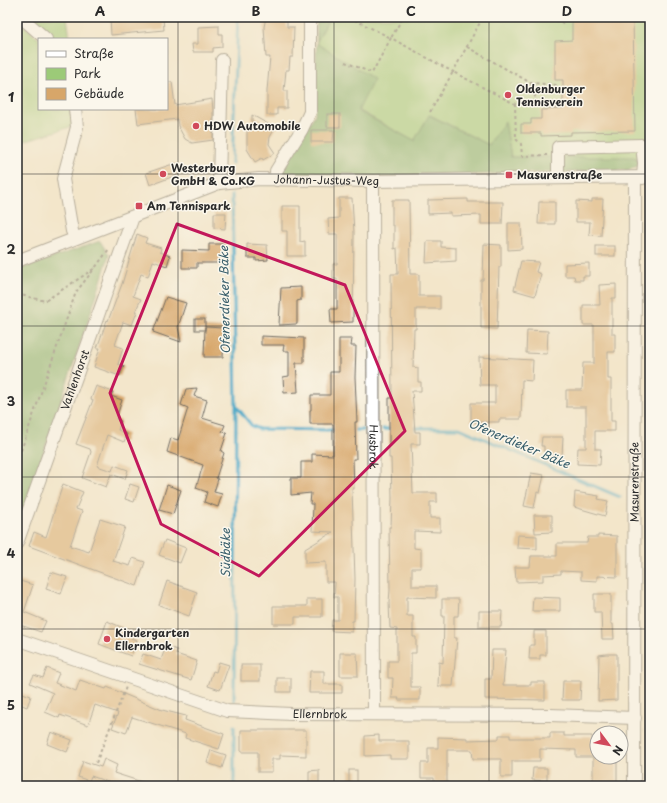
<svg xmlns="http://www.w3.org/2000/svg" width="667" height="803" font-family="'Playpen Sans',sans-serif">
<style>
.green{fill:#9cca78;stroke:#647a52}
.forest{fill:#7dae68;stroke:#546c4a}
.lines{fill:none;stroke-linecap:round;stroke-linejoin:round}
.stream{stroke:#49a8c8;stroke-width:3}
.building{fill:#d7a669}
.minor-casing{stroke:#716c63;stroke-width:14}
.path{stroke:#716c63;stroke-width:2;stroke-dasharray:3 3;stroke-linecap:butt}
.minor{stroke:#fff;stroke-width:12}
.marked{fill:none;stroke:#c2185b;stroke-width:3;stroke-linejoin:round}
.grid{fill:none;stroke:#2b2b2b;stroke-width:1;stroke-opacity:0.55}
.poi-dot{fill:#d1495b;stroke:#fbf7ec;stroke-width:1.5}
.labels{text-anchor:middle;stroke-width:3;stroke-linejoin:round;paint-order:stroke}
.poi-label{font-size:11px;font-weight:bold;fill:#2b2b2b;stroke:#fbf7ec;text-anchor:start}
.street-label{font-size:11px;fill:#2b2b2b;stroke:#fbf7ec}
.water-label{font-size:12px;font-style:italic;fill:#375d6a;stroke:#fbf7ec}
.neatline{fill:none;stroke:#2b2b2b;stroke-width:1.5}
.grid-label{font-size:13px;text-anchor:middle;font-weight:bold;fill:#2b2b2b}
</style>
<rect width="100%" height="100%" fill="#fbf7ec"/>
<filter id="ink" filterUnits="userSpaceOnUse"><feTurbulence type="fractalNoise" baseFrequency=".025" numOctaves="2"/><feDisplacementMap in="SourceGraphic" scale="8" xChannelSelector="R" yChannelSelector="G"/><feConvolveMatrix kernelMatrix="1 2 1 2 8 2 1 2 1" color-interpolation-filters="sRGB"/></filter>
<filter id="wash" filterUnits="userSpaceOnUse"><feTurbulence type="fractalNoise" baseFrequency=".012" numOctaves="4" result="noise"/><feDisplacementMap in="SourceGraphic" scale="16" xChannelSelector="R" yChannelSelector="G"/><feGaussianBlur stdDeviation="0.9" result="paint"/><feColorMatrix in="noise" values="0 0 0 0 0 0 0 0 0 0 0 0 0 0 0 0 0 1.4 0 .05"/><feComposite in="paint" operator="in"/></filter>
<g filter="url(#wash)">
<rect width="100%" height="100%" fill="#f3e6cb"/>
<g class="green">
<path d="M 28,17 L 67,17 L 70,39 L 54,39 Z"/>
<path d="M 330,17 L 650,17 L 650,158 L 511,157 L 505,122 L 489,145 L 430,115 L 414,141 L 358,110 L 316,43 Z"/>
<path d="M 17,19 L 39,39 L 39,109 L 72,109 L 74,126 L 17,143 Z"/>
</g>
<g class="forest">
<path d="M 317,17 L 330,17 L 316,43 L 374,79 L 358,111 L 414,141 L 429,115 L 489,145 L 505,121 L 511,157 L 634,157 L 639,160 L 640,165 L 629,170 L 277,180 L 315,114 Z"/>
<path d="M 100,241 L 109,255 L 99,288 L 17,531 L 17,270 Z"/>
</g>
<g class="lines">
<g class="stream">
<path d="M 232,163 L 238,17"/>
<path d="M 232,195 L 236,405 L 234,701"/>
<path d="M 237,407 L 252,426 L 259,429 L 337,430"/>
<path d="M 412,428 L 459,428 L 620,497"/>
<path d="M 383,429 L 393,429"/>
<path d="M 352,430 L 363,430"/>
<path d="M 648,509 L 650,510"/>
<path d="M 234,726 L 234,786"/>
</g>
</g>
<g id="blocks">
<g class="building">
<path d="M 110,17 L 163,17 L 164,30 L 111,35 Z"/>
<path d="M 266,17 L 287,17 L 287,27 L 294,27 L 293,57 L 290,57 L 289,70 L 286,70 L 284,91 L 287,91 L 287,108 L 277,108 L 277,115 L 267,115 L 267,91 L 270,57 L 266,57 L 264,27 Z"/>
<path d="M 572,17 L 633,17 L 635,131 L 571,132 L 571,135 L 541,136 L 541,133 L 521,133 L 521,124 L 531,124 L 531,119 L 541,119 L 541,110 L 563,109 L 563,80 L 555,80 L 555,41 L 572,40 Z"/>
<path d="M 219,26 L 219,34 L 222,34 L 222,47 L 213,48 L 213,52 L 193,52 L 192,44 L 198,44 L 198,27 Z"/>
<path d="M 167,82 L 172,82 L 175,105 L 212,99 L 213,111 L 213,140 L 192,143 L 185,139 L 178,126 L 177,119 L 138,124 L 136,109 L 167,109 Z"/>
<rect x="327" y="114" width="13" height="13"/>
<path d="M 252,115 L 275,128 L 270,137 L 269,144 L 275,153 L 263,160 L 262,158 L 255,162 L 247,149 L 247,132 L 252,123 Z"/>
<path d="M 311,130 L 334,130 L 333,142 L 311,142 Z"/>
<path d="M 176,163 L 180,174 L 150,185 L 146,173 Z"/>
<path d="M 339,198 L 352,198 L 354,233 L 353,322 L 331,323 L 330,309 L 337,309 L 337,279 L 333,279 L 333,264 L 337,264 L 337,234 L 329,234 L 328,219 L 339,218 Z"/>
<path d="M 468,199 L 468,202 L 503,202 L 502,224 L 481,224 L 481,215 L 451,216 L 451,213 L 428,214 L 428,200 Z"/>
<path d="M 592,199 L 603,199 L 601,236 L 589,235 L 590,222 L 576,222 L 576,201 L 592,202 Z"/>
<path d="M 392,200 L 409,200 L 410,274 L 419,274 L 419,296 L 440,296 L 440,309 L 416,309 L 416,329 L 414,329 L 413,367 L 418,368 L 418,382 L 421,382 L 421,391 L 412,391 L 415,432 L 420,432 L 420,444 L 411,444 L 413,493 L 437,493 L 437,502 L 430,502 L 430,518 L 440,518 L 440,532 L 414,531 L 414,548 L 421,549 L 421,568 L 412,568 L 412,586 L 436,586 L 436,598 L 407,597 L 407,616 L 413,616 L 413,637 L 416,637 L 416,653 L 411,653 L 411,687 L 420,687 L 420,700 L 398,700 L 399,698 L 392,698 L 393,678 L 388,678 L 388,661 L 397,661 L 397,629 L 390,628 L 389,602 L 390,590 L 389,527 L 391,527 L 392,498 L 391,458 L 389,458 L 389,398 L 392,398 L 391,274 L 398,274 L 397,248 L 394,249 L 394,226 L 392,226 Z"/>
<path d="M 539,202 L 555,202 L 555,224 L 538,224 Z"/>
<path d="M 282,206 L 300,206 L 300,242 L 305,241 L 305,256 L 287,256 L 287,231 L 282,231 Z"/>
<path d="M 214,213 L 226,213 L 225,229 L 214,228 Z"/>
<path d="M 508,223 L 521,223 L 522,249 L 508,250 Z"/>
<path d="M 137,234 L 147,238 L 145,243 L 161,248 L 160,252 L 170,256 L 167,266 L 153,261 L 148,277 L 141,274 L 133,296 L 141,299 L 135,312 L 137,312 L 132,325 L 123,322 L 115,345 L 123,348 L 118,364 L 124,366 L 120,376 L 94,367 L 100,348 L 97,348 L 107,320 L 108,321 L 122,284 Z"/>
<path d="M 427,241 L 441,241 L 441,247 L 456,248 L 456,261 L 426,263 Z"/>
<path d="M 209,244 L 224,244 L 224,263 L 197,263 L 197,268 L 182,268 L 182,250 L 209,251 Z"/>
<path d="M 247,244 L 267,245 L 268,260 L 256,261 L 256,258 L 247,258 Z"/>
<path d="M 484,244 L 501,245 L 501,267 L 499,267 L 497,329 L 481,328 L 481,280 L 483,280 Z"/>
<rect x="596" y="246" width="19" height="10"/>
<path d="M 521,261 L 539,262 L 536,272 L 541,274 L 535,296 L 514,290 Z"/>
<path d="M 589,263 L 589,276 L 583,276 L 583,280 L 575,280 L 574,276 L 565,276 L 565,264 Z"/>
<path d="M 616,284 L 616,298 L 612,298 L 612,334 L 615,334 L 615,352 L 608,352 L 608,379 L 611,379 L 611,421 L 615,421 L 615,431 L 595,431 L 595,449 L 601,449 L 600,465 L 577,464 L 578,448 L 586,448 L 586,407 L 566,407 L 566,390 L 582,390 L 583,363 L 594,363 L 594,325 L 583,325 L 583,305 L 600,305 L 599,285 Z"/>
<path d="M 301,287 L 301,300 L 297,301 L 297,324 L 279,325 L 281,288 Z"/>
<path d="M 166,297 L 186,303 L 178,327 L 181,342 L 153,332 Z"/>
<rect x="195" y="319" width="10" height="11"/>
<path d="M 205,327 L 224,328 L 223,357 L 204,357 Z"/>
<path d="M 527,330 L 548,331 L 547,354 L 526,353 Z"/>
<path d="M 261,336 L 304,338 L 304,363 L 296,363 L 298,392 L 284,393 L 283,377 L 289,376 L 289,351 L 283,351 L 284,345 L 261,345 Z"/>
<path d="M 339,339 L 352,339 L 351,346 L 356,346 L 355,377 L 357,422 L 355,422 L 356,459 L 353,459 L 354,489 L 352,489 L 355,579 L 354,621 L 352,621 L 352,632 L 331,631 L 332,620 L 338,620 L 338,597 L 334,597 L 335,582 L 326,582 L 326,562 L 305,563 L 305,549 L 333,532 L 312,531 L 313,504 L 310,504 L 311,493 L 291,495 L 291,478 L 301,478 L 301,462 L 312,462 L 312,454 L 333,455 L 333,424 L 310,424 L 310,410 L 311,410 L 311,395 L 330,395 L 330,372 L 339,372 Z"/>
<path d="M 479,357 L 533,360 L 532,381 L 522,380 L 521,419 L 499,419 L 499,422 L 471,422 L 471,403 L 495,403 L 495,385 L 480,385 Z"/>
<path d="M 96,386 L 113,392 L 111,396 L 122,400 L 116,419 L 121,421 L 118,430 L 127,434 L 124,442 L 107,435 L 97,466 L 112,471 L 114,465 L 128,470 L 125,479 L 111,474 L 106,487 L 82,478 L 91,452 L 90,449 L 76,444 L 93,400 L 91,399 Z"/>
<path d="M 197,388 L 194,396 L 207,400 L 202,418 L 225,425 L 222,432 L 227,433 L 221,451 L 224,453 L 216,478 L 218,479 L 214,492 L 222,494 L 218,507 L 204,502 L 207,492 L 196,488 L 203,465 L 167,452 L 171,438 L 178,440 L 188,408 L 181,405 L 186,389 Z"/>
<path d="M 542,437 L 563,437 L 562,456 L 553,456 L 544,452 L 544,446 L 541,446 Z"/>
<path d="M 531,473 L 544,475 L 540,493 L 537,492 L 534,508 L 524,506 Z"/>
<path d="M 63,484 L 83,492 L 76,509 L 82,511 L 70,546 L 89,552 L 100,519 L 125,527 L 113,561 L 130,566 L 133,558 L 145,562 L 137,586 L 29,546 L 34,532 L 46,537 Z"/>
<path d="M 130,484 L 139,487 L 134,502 L 125,499 Z"/>
<path d="M 167,485 L 181,490 L 173,514 L 159,510 Z"/>
<path d="M 575,492 L 599,496 L 598,499 L 608,501 L 605,516 L 574,507 Z"/>
<path d="M 534,515 L 552,515 L 552,532 L 535,533 Z"/>
<path d="M 518,535 L 537,536 L 537,549 L 517,548 Z"/>
<path d="M 598,535 L 617,536 L 617,577 L 597,576 L 597,581 L 581,580 L 581,572 L 561,571 L 561,574 L 543,575 L 543,581 L 516,582 L 515,567 L 530,567 L 531,556 L 557,556 L 557,543 L 587,543 L 588,537 L 598,537 Z"/>
<path d="M 165,540 L 186,548 L 180,563 L 159,555 Z"/>
<path d="M 51,572 L 67,577 L 61,594 L 46,589 Z"/>
<path d="M 17,580 L 33,585 L 24,612 L 46,621 L 41,632 L 20,625 L 17,629 Z"/>
<path d="M 167,581 L 197,592 L 189,616 L 159,605 Z"/>
<path d="M 594,594 L 611,594 L 611,624 L 613,624 L 614,639 L 602,639 L 601,612 L 594,612 Z"/>
<path d="M 533,597 L 560,598 L 560,611 L 532,611 Z"/>
<path d="M 307,599 L 322,599 L 322,617 L 295,617 L 295,624 L 273,624 L 273,606 L 307,606 Z"/>
<path d="M 442,599 L 459,599 L 458,616 L 454,616 L 454,638 L 457,638 L 453,686 L 438,686 L 439,662 L 443,663 L 444,616 L 442,616 Z"/>
<path d="M 479,611 L 502,611 L 501,627 L 479,627 Z"/>
<path d="M 107,621 L 133,632 L 131,638 L 137,640 L 131,656 L 99,644 Z"/>
<path d="M 534,631 L 546,631 L 546,655 L 540,655 L 540,659 L 529,659 L 530,645 L 534,645 Z"/>
<path d="M 166,646 L 177,650 L 176,654 L 197,661 L 191,680 L 139,664 L 143,654 L 161,660 Z"/>
<path d="M 492,650 L 506,650 L 503,685 L 531,685 L 531,682 L 545,682 L 545,700 L 485,699 L 485,679 L 491,679 Z"/>
<path d="M 340,653 L 357,653 L 358,676 L 340,676 Z"/>
<path d="M 606,654 L 617,654 L 617,700 L 598,701 L 599,655 Z"/>
<path d="M 219,662 L 229,665 L 220,690 L 208,686 L 213,671 L 216,672 Z"/>
<rect x="241" y="665" width="19" height="16"/>
<path d="M 47,668 L 59,673 L 55,683 L 76,691 L 80,680 L 106,689 L 107,687 L 162,710 L 186,716 L 185,720 L 224,734 L 219,749 L 185,738 L 186,734 L 132,717 L 126,733 L 112,728 L 118,713 L 95,705 L 88,725 L 60,715 L 59,718 L 45,712 L 53,693 L 30,683 L 34,675 L 43,678 Z"/>
<path d="M 310,671 L 324,671 L 324,684 L 342,684 L 342,693 L 309,693 Z"/>
<rect x="277" y="678" width="14" height="14"/>
<path d="M 563,681 L 581,681 L 580,700 L 562,700 Z"/>
<path d="M 17,691 L 31,696 L 27,707 L 17,703 Z"/>
<path d="M 241,730 L 306,730 L 306,756 L 280,755 L 280,759 L 272,759 L 272,772 L 258,772 L 258,752 L 241,752 Z"/>
<path d="M 51,732 L 72,740 L 67,752 L 47,744 Z"/>
<path d="M 550,733 L 564,733 L 564,736 L 592,736 L 592,749 L 597,749 L 597,757 L 617,757 L 617,782 L 593,781 L 593,757 L 576,757 L 576,750 L 540,749 L 540,761 L 512,761 L 512,777 L 501,777 L 501,759 L 473,759 L 472,750 L 447,750 L 447,783 L 434,783 L 434,778 L 421,778 L 421,763 L 428,763 L 428,748 L 438,748 L 438,737 L 467,738 L 467,740 L 499,739 L 499,735 L 510,735 L 510,738 L 550,738 Z"/>
<path d="M 379,735 L 379,741 L 409,741 L 409,759 L 390,759 L 390,755 L 365,756 L 365,736 Z"/>
<path d="M 211,750 L 226,755 L 222,768 L 207,763 Z"/>
<path d="M 104,759 L 117,765 L 114,773 L 148,784 L 148,786 L 119,786 L 91,776 L 89,781 L 78,777 L 83,761 L 101,767 Z"/>
<path d="M 533,768 L 547,768 L 547,781 L 532,780 Z"/>
<path d="M 319,770 L 319,786 L 309,786 L 309,771 Z"/>
<rect x="349" y="770" width="8" height="16"/>
</g>
</g>
</g>
<g filter="url(#ink)">
<use href="#blocks" fill-opacity="0" stroke="#716c63" stroke-width="1"/>
<g class="lines">
<g class="minor-casing">
<g id="minor">
<path d="M 21,17 L 46,39"/>
<path d="M 75,109 L 77,127 L 63,179 L 72,231 L 75,238"/>
<path d="M 558,178 L 558,147 L 642,145 L 644,163 L 643,178"/>
<path d="M 277,180 L 276,171 L 302,129 L 310,112 L 310,17"/>
<path id="s1" d="M 373,181 L 374,714"/>
<path d="M 219,183 L 222,60"/>
<path id="s2" d="M 17,261 L 219,183 L 259,179 L 373,181 L 650,177"/>
<path id="s3" d="M 17,543 L 133,217"/>
<path id="s4" d="M 17,639 L 227,711 L 291,714 L 550,715 L 635,718"/>
<path id="s5" d="M 634,786 L 635,178"/>
</g>
</g>
<g class="path">
<path d="M 349,17 L 391,38 L 403,17"/>
<path d="M 550,17 L 563,24"/>
<path d="M 467,47 L 531,83 L 557,85"/>
<path d="M 345,62 L 372,73 L 391,38 L 453,72 L 483,17"/>
<path d="M 531,83 L 537,103 L 515,104 L 516,139 L 521,144 L 522,156 L 547,155"/>
<path d="M 537,103 L 542,106 L 558,108"/>
<path d="M 430,112 L 453,72 L 515,104"/>
<path d="M 17,294 L 45,301 L 95,268 L 109,249"/>
<path d="M 17,462 L 76,292 L 95,268"/>
<path d="M 96,763 L 126,687"/>
</g>
<use href="#minor" class="minor"/>
</g>
</g>
<path d="M0 0H667V803H0ZM 177,224 L 345,285 L 405,431 L 259,576 L 161,524 L 110,393 Z" fill="#f3e6cb" fill-opacity=".55" fill-rule="evenodd"/>
<path class="marked" d="M 177,224 L 345,285 L 405,431 L 259,576 L 161,524 L 110,393 Z"/>
<path class="grid" d="M 178,17 L 178,786M 334,17 L 334,786M 489,17 L 489,786M 17,174 L 650,174M 17,326 L 650,326M 17,477 L 650,477M 17,629 L 650,629"/>
<g class="poi-dot">
<circle cx="508" cy="95" r="4"/>
<circle cx="196" cy="126" r="4"/>
<circle cx="163" cy="174" r="4"/>
<rect x="505" y="171" width="8" height="8" rx="2"/>
<rect x="135" y="202" width="8" height="8" rx="2"/>
<circle cx="107" cy="639" r="4"/>
</g>
<g class="labels">
<g class="poi-label">
<text x="516" y="93">Oldenburger<tspan x="516" dy="13">Tennisverein</tspan></text>
<text x="204" y="130">HDW Automobile</text>
<text x="171" y="172">Westerburg<tspan x="171" dy="13">GmbH &amp; Co.KG</tspan></text>
<text x="517" y="179">Masurenstraße</text>
<text x="147" y="210">Am Tennispark</text>
<text x="115" y="637">Kindergarten<tspan x="115" dy="13">Ellernbrok</tspan></text>
</g>
<g class="street-label">
<text dy="4" stroke="none"><textPath href="#s2" startOffset="324">Johann-Justus-Weg</textPath></text>
<text dy="4" stroke="none"><textPath href="#s3" startOffset="173">Vahlenhorst</textPath></text>
<text dy="4" stroke="none"><textPath href="#s1" startOffset="266">Husbrok</textPath></text>
<text dy="4" stroke="none"><textPath href="#s5" startOffset="304">Masurenstraße</textPath></text>
<text dy="4" stroke="none"><textPath href="#s4" startOffset="315">Ellernbrok</textPath></text>
</g>
<g class="water-label">
<text transform="translate(225 300) rotate(-91)" y="4">Ofenerdieker Bäke</text>
<text transform="translate(519 444) rotate(23)" y="4">Ofenerdieker Bäke</text>
<text transform="translate(226 553) rotate(-90)" y="4">Südbäke</text>
</g>
</g>
<rect width="667" height="803" fill="none" stroke="#fbf7ec" stroke-width="44"/>
<rect x="38" y="38" width="130" height="72" fill="#fbf7ec" stroke="#a8a59f"/>
<rect x="46" y="51" width="20" height="6" fill="#ffffff" stroke="#a8a59f"/>
<text x="74" y="58" font-size="12" fill="#2b2b2b">Straße</text>
<rect x="46" y="68" width="20" height="12" fill="#9cca78" stroke="#a8a59f"/>
<text x="74" y="78" font-size="12" fill="#2b2b2b">Park</text>
<rect x="46" y="88" width="20" height="12" fill="#d7a669" stroke="#a8a59f"/>
<text x="74" y="98" font-size="12" fill="#2b2b2b">Gebäude</text>
<g transform="translate(609 745) rotate(122)"><circle r="19" fill="#fbf7ec" stroke="#a8a59f"/>
<path d="M0-3L7 15L0 10L-7 15Z" fill="#d1495b"/>
<text y="-6" font-size="11" font-weight="bold" text-anchor="middle" fill="#2b2b2b">N</text>
</g>
<rect x="22" y="22" width="623" height="759" class="neatline"/>
<g class="grid-label">
<text x="100" y="16">A</text>
<text x="256" y="16">B</text>
<text x="411" y="16">C</text>
<text x="567" y="16">D</text>
<text x="11" y="102">1</text>
<text x="11" y="254">2</text>
<text x="11" y="406">3</text>
<text x="11" y="558">4</text>
<text x="11" y="710">5</text>
</g>
</svg>
